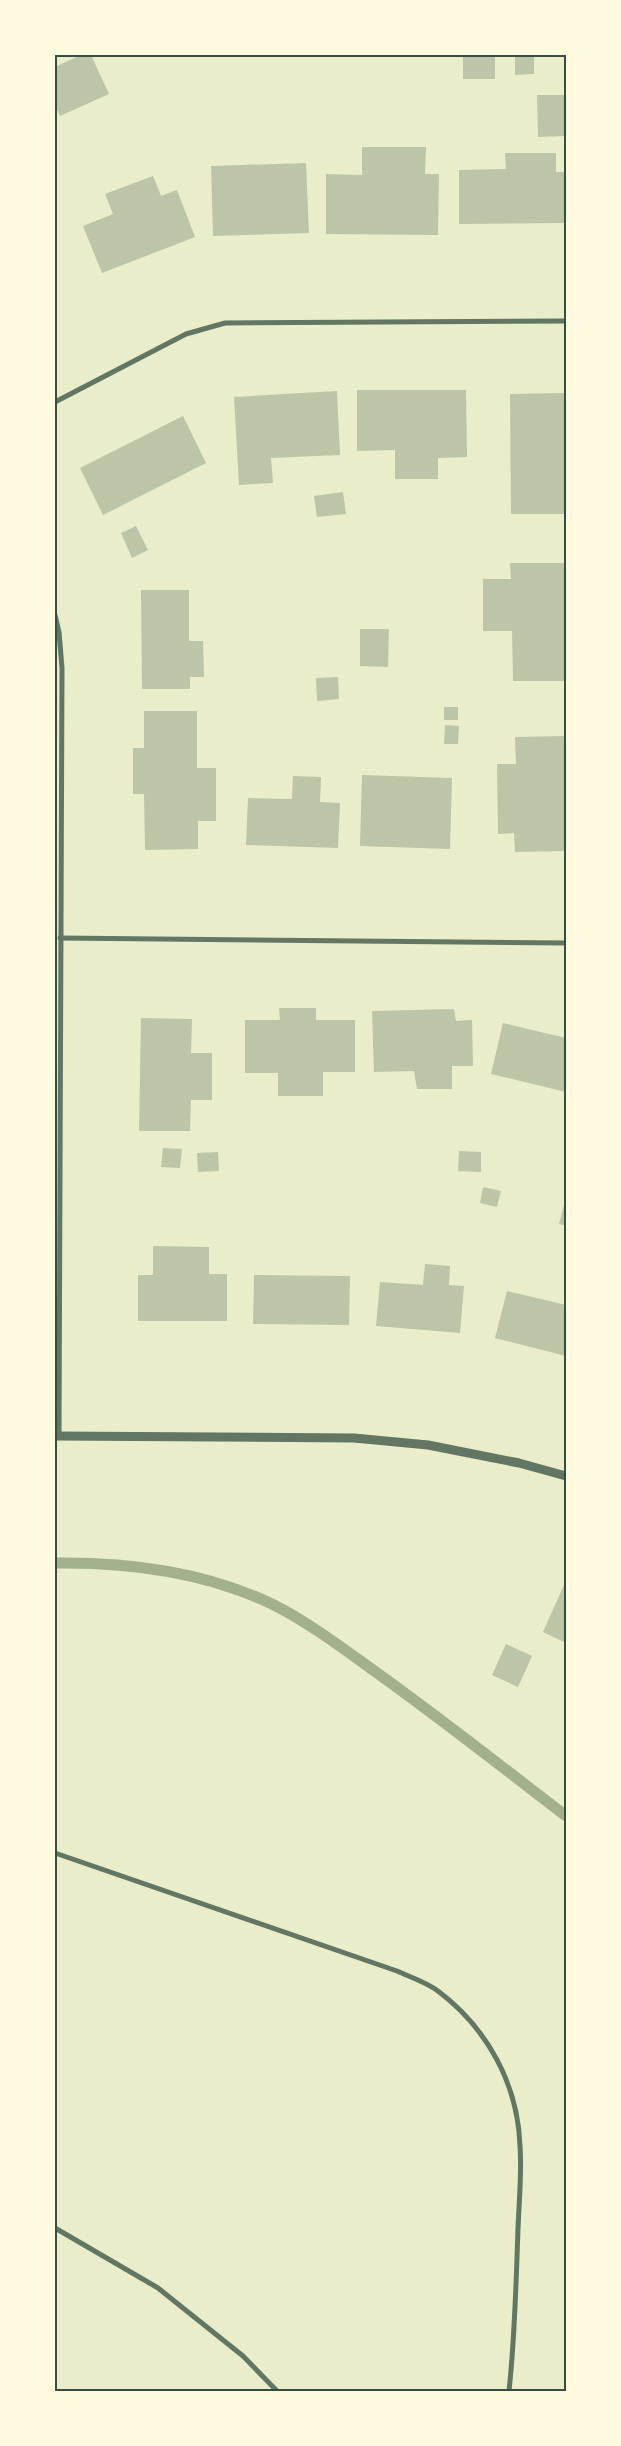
<svg xmlns="http://www.w3.org/2000/svg" width="621" height="2446" font-family="'Sofia Sans Condensed',sans-serif">
<style>
.lines{fill:none;stroke-linecap:round;stroke-linejoin:round}
.stream{stroke:#a3b18a;stroke-width:11}
.building{fill:#bcc5a7}
.minor{stroke:#617663;stroke-width:5}
.tertiary{stroke:#617663;stroke-width:9}
.neatline{fill:none;stroke:#344e41;stroke-width:2}
</style>
<rect width="100%" height="100%" fill="#e9edc9"/>
<g class="lines">
<path class="stream" d="M 55,1563 C 129,1562 205,1572 272,1604 C 308,1622 341,1647 373,1670 C 439,1717 502,1767 566,1816"/>
</g>
<g class="building">
<path d="M 81,55 L 91,55 L 109,94 L 60,116 L 55,105 L 55,67 Z"/>
<rect x="463" y="55" width="32" height="24"/>
<path d="M 515,55 L 534,55 L 534,74 L 515,75 Z"/>
<path d="M 537,95 L 566,95 L 566,136 L 538,137 Z"/>
<path d="M 362,147 L 426,147 L 425,174 L 439,174 L 438,235 L 326,234 L 326,174 L 362,175 Z"/>
<path d="M 505,153 L 556,153 L 556,172 L 566,172 L 566,223 L 459,224 L 459,170 L 506,169 Z"/>
<path d="M 306,163 L 309,233 L 213,236 L 211,166 Z"/>
<path d="M 153,176 L 161,196 L 177,190 L 195,237 L 102,273 L 83,226 L 113,214 L 105,194 Z"/>
<path d="M 357,390 L 466,390 L 467,457 L 438,458 L 438,479 L 395,479 L 395,450 L 357,451 Z"/>
<path d="M 337,391 L 340,455 L 271,458 L 273,483 L 239,485 L 234,397 Z"/>
<path d="M 566,393 L 566,514 L 511,514 L 510,394 Z"/>
<path d="M 183,416 L 206,463 L 103,515 L 80,468 Z"/>
<path d="M 343,492 L 346,514 L 317,517 L 314,496 Z"/>
<path d="M 136,526 L 148,550 L 132,558 L 121,533 Z"/>
<path d="M 510,563 L 565,563 L 566,681 L 513,681 L 512,631 L 483,631 L 483,579 L 511,579 Z"/>
<path d="M 141,590 L 189,590 L 189,641 L 203,641 L 204,677 L 190,677 L 190,689 L 142,689 Z"/>
<path d="M 360,629 L 389,629 L 388,667 L 360,666 Z"/>
<path d="M 338,677 L 339,699 L 317,701 L 316,678 Z"/>
<rect x="444" y="707" width="14" height="13"/>
<path d="M 144,711 L 197,711 L 197,768 L 216,768 L 216,821 L 198,821 L 198,849 L 145,850 L 144,794 L 133,794 L 133,748 L 144,748 Z"/>
<path d="M 445,725 L 459,726 L 458,744 L 444,744 Z"/>
<path d="M 566,736 L 566,851 L 515,852 L 514,833 L 498,834 L 497,764 L 516,764 L 515,737 Z"/>
<path d="M 362,775 L 452,778 L 450,849 L 360,846 Z"/>
<path d="M 293,776 L 321,777 L 320,802 L 340,803 L 338,848 L 246,845 L 248,798 L 292,799 Z"/>
<path d="M 279,1008 L 316,1008 L 316,1020 L 355,1020 L 355,1072 L 323,1072 L 323,1096 L 278,1096 L 278,1073 L 245,1073 L 245,1020 L 280,1020 Z"/>
<path d="M 454,1009 L 456,1021 L 472,1020 L 473,1066 L 452,1066 L 452,1089 L 417,1089 L 414,1071 L 374,1072 L 372,1011 Z"/>
<path d="M 141,1018 L 192,1019 L 191,1053 L 212,1053 L 212,1100 L 191,1100 L 190,1131 L 139,1131 Z"/>
<path d="M 503,1023 L 566,1038 L 566,1092 L 491,1074 Z"/>
<path d="M 163,1148 L 182,1149 L 180,1168 L 161,1167 Z"/>
<path d="M 459,1151 L 481,1152 L 481,1172 L 458,1171 Z"/>
<path d="M 218,1152 L 219,1171 L 198,1172 L 197,1153 Z"/>
<path d="M 483,1187 L 501,1191 L 497,1207 L 480,1203 Z"/>
<path d="M 564,1205 L 566,1205 L 566,1226 L 559,1224 Z"/>
<path d="M 153,1246 L 209,1247 L 209,1274 L 227,1274 L 227,1321 L 138,1321 L 138,1275 L 153,1275 Z"/>
<path d="M 425,1264 L 450,1266 L 449,1285 L 464,1286 L 460,1333 L 376,1326 L 380,1282 L 423,1285 Z"/>
<path d="M 254,1275 L 350,1276 L 349,1325 L 253,1324 Z"/>
<path d="M 507,1291 L 566,1305 L 566,1356 L 495,1338 Z"/>
<path d="M 564,1585 L 566,1586 L 566,1643 L 543,1632 Z"/>
<path d="M 506,1644 L 532,1656 L 518,1687 L 492,1675 Z"/>
</g>
<g class="lines">
<g class="minor">
<path d="M 55,402 L 186,334 L 225,323 L 566,321"/>
<path d="M 55,615 L 59,632 L 62,668 L 59,1436"/>
<path d="M 60,938 L 566,943"/>
<path d="M 55,1853 L 397,1971 C 410,1977 426,1982 438,1991 C 487,2028 518,2084 520,2146 C 522,2173 519,2201 518,2229 C 516,2283 515,2337 509,2391"/>
<path d="M 55,2228 L 158,2288 L 243,2356 L 277,2391"/>
</g>
<path class="tertiary" d="M 55,1436 L 354,1438 L 428,1445 L 519,1463 L 566,1476"/>
</g>
<rect width="621" height="2446" fill="none" stroke="#fefae0" stroke-width="112"/>
<rect x="56" y="56" width="509" height="2334" class="neatline"/>
</svg>
